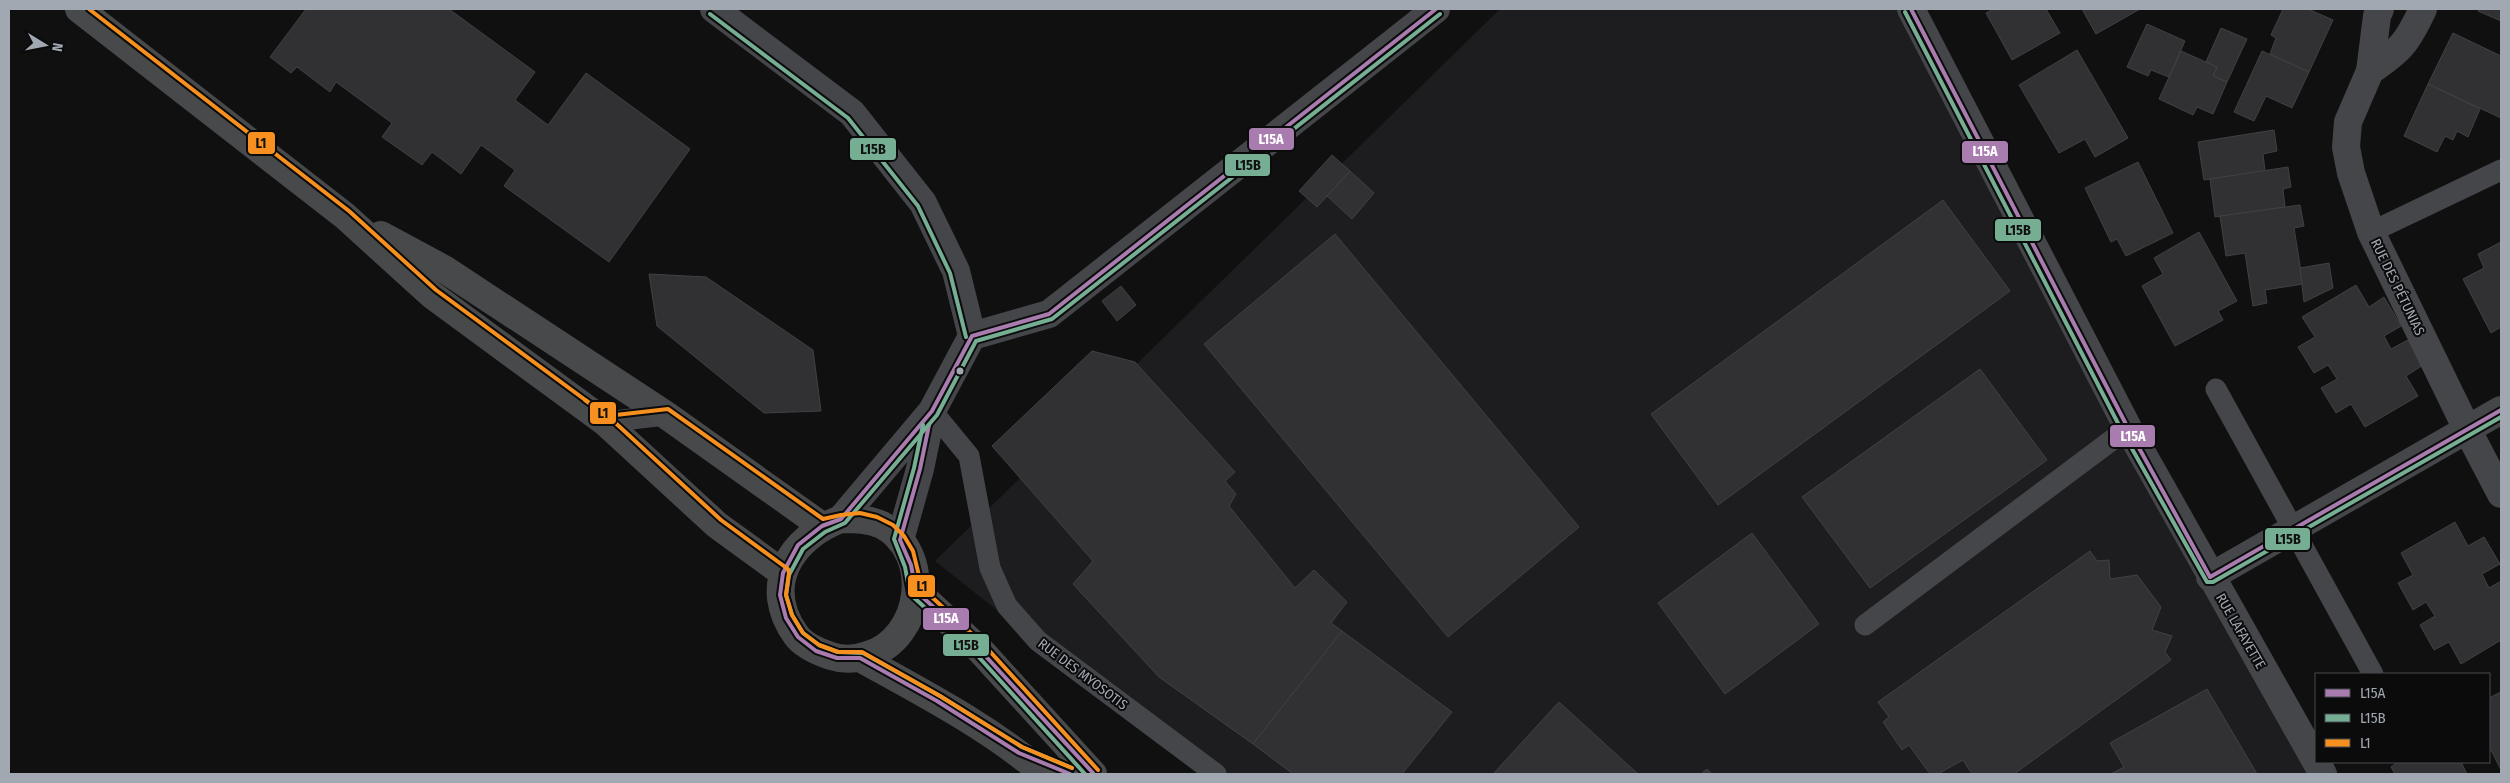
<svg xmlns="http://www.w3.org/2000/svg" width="2510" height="783" font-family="'Fira Sans Condensed',sans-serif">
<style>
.built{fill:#1d1d1f}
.building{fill:#313133;stroke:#404144}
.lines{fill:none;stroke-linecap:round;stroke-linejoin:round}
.service{stroke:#454649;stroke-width:21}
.minor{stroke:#454649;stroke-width:28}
.primary{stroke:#47494b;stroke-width:28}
.bus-1-casing{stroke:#0b0b0c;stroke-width:8}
.bus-2-casing{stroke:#0b0b0c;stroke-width:8}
.bus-3-casing{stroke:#0b0b0c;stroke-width:8}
.bus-1{stroke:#a87cae;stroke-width:4}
.bus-2{stroke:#76ae93;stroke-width:4}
.bus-3{stroke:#f7901e;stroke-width:4}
.bus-dot{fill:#a1a8b2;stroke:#0b0b0c;stroke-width:2}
.labels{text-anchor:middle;stroke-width:4;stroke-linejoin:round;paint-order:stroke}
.street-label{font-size:14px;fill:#a1a8b2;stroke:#0b0b0c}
.line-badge{stroke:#0b0b0c;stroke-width:2}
.badge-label{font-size:14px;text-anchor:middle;font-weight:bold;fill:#fff}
.pale-badge-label{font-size:14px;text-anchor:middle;font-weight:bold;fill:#111}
</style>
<rect width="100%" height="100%" fill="#101011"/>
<path class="built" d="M 1500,9 L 1922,9 L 2323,774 L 1203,774 L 935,561 Z"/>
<g class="building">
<path d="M 306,9 L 449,9 L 535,72 L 515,100 L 548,125 L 586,73 L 690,149 L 609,262 L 504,186 L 515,170 L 481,145 L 461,174 L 432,152 L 422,165 L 382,137 L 392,123 L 336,82 L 330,92 L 297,67 L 291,73 L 270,57 Z"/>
<path d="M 1994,9 L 2046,9 L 2060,33 L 2012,60 L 1986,13 Z"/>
<path d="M 2082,9 L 2140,9 L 2096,34 Z"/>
<path d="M 2283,9 L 2308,9 L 2333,20 L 2309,72 L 2270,54 L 2276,38 L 2271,35 Z"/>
<path d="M 2480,9 L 2501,9 L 2501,21 L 2478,11 Z"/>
<path d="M 2147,24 L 2185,41 L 2169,77 L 2151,70 L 2148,76 L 2127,67 Z"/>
<path d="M 2221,28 L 2247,39 L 2227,82 L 2213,76 L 2217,67 L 2206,62 Z"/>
<path d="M 2453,33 L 2501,56 L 2501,118 L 2428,84 Z"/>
<path d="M 2077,50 L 2128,138 L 2095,157 L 2085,139 L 2059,153 L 2019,85 Z"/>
<path d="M 2181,51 L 2217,67 L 2213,76 L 2227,82 L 2213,114 L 2197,107 L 2193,115 L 2159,99 Z"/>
<path d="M 2262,51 L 2309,72 L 2292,108 L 2266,96 L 2254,121 L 2234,112 Z"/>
<path d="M 2428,84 L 2480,109 L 2468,137 L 2457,131 L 2453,140 L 2445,136 L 2437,152 L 2404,136 Z"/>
<path d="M 2274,130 L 2277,151 L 2263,154 L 2265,171 L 2204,180 L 2198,142 Z"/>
<path d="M 1332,155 L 1350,171 L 1317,207 L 1299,191 Z"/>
<path d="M 2138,162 L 2173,233 L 2126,256 L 2117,239 L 2111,242 L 2085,188 Z"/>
<path d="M 2288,167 L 2291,187 L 2283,189 L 2285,207 L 2215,217 L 2210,179 Z"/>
<path d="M 1350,171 L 1374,193 L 1352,219 L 1327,196 Z"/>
<path d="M 1943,200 L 2010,291 L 1718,505 L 1651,414 Z"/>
<path d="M 2300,205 L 2304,226 L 2294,228 L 2303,284 L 2265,290 L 2267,303 L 2253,306 L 2245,253 L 2226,256 L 2220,216 Z"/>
<path d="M 2199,232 L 2237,301 L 2218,311 L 2223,320 L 2175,346 L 2142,286 L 2163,274 L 2154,258 Z"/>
<path d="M 1335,234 L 1579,527 L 1448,637 L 1204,344 Z"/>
<path d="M 2501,242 L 2501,327 L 2491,333 L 2463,279 L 2484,268 L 2478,254 Z"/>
<path d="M 2329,263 L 2333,288 L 2304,302 L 2300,268 Z"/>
<path d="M 649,274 L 706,277 L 813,350 L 821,411 L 764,413 L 657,326 Z"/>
<path d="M 2356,285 L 2369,307 L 2384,297 L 2401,326 L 2384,336 L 2391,349 L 2408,340 L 2423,365 L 2406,376 L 2418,396 L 2365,427 L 2351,404 L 2336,413 L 2321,388 L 2337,379 L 2328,365 L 2314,373 L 2298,347 L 2315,337 L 2302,317 Z"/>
<path d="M 1121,286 L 1136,305 L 1117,321 L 1102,301 Z"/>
<path d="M 1092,351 L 1135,362 L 1235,472 L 1225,481 L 1236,494 L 1229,506 L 1295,588 L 1314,570 L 1347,602 L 1331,623 L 1342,631 L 1253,744 L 1159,677 L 1073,584 L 1093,561 L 992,446 Z"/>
<path d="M 1980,369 L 2047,460 L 1870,588 L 1802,497 Z"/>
<path d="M 2455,522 L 2468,546 L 2484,537 L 2500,564 L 2482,574 L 2489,588 L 2501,581 L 2501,640 L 2461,664 L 2449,642 L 2434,650 L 2420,625 L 2435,616 L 2426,602 L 2413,610 L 2398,583 L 2413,575 L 2401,553 Z"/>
<path d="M 1752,533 L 1819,624 L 1725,694 L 1658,603 Z"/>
<path d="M 2090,551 L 2097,561 L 2109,560 L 2110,579 L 2137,575 L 2161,607 L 2152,630 L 2172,636 L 2165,652 L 2171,660 L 2014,774 L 1972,774 L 1963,760 L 1938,774 L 1930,774 L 1909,745 L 1902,750 L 1883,722 L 1889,717 L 1878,702 Z"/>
<path d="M 1342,631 L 1452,712 L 1402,774 L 1293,774 L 1253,744 Z"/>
<path d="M 2207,689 L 2257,774 L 2111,774 L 2124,767 L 2110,743 Z"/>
<path d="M 2501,692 L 2501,770 L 2489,746 L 2489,698 Z"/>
<path d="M 1559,702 L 1638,774 L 1493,774 Z"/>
<path d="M 2398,762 L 2461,762 L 2467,774 L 2395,774 L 2391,767 Z"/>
<path d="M 1707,769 L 1712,774 L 1701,774 Z"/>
</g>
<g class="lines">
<g class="service">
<path d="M 2371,232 L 2501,170"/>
<path d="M 2216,389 L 2373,674"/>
<path d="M 932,411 L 969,456 L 990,568 L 1007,606 L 1038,641 L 1216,774"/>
<path d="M 605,422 L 666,415"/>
<path d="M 1865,625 L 2128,428"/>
<path d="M 1031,758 L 1070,774"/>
</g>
<g class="minor">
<path d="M 714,9 L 852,113 L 923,203 L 956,271 L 972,336"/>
<path d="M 1911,9 L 2128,428 L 2323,774"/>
<path d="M 2380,9 L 2377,16 L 2370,71 L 2348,122 L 2346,147 L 2351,173 L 2371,232 L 2467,429 L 2501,494"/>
<path d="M 2370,71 C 2401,50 2407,43 2423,9"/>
<path d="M 841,519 L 932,411 L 972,336 L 1049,314 L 1436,9"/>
<path d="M 900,540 L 920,469 L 931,416"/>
<path d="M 2210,577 L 2501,410"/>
</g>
<g class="primary">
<path d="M 79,9 L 345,216 L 432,295 L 605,422 L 717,525 L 783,573"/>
<path d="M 381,235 L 444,269 L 666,415 L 822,526"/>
<path d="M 841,519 C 855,519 869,519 882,525 C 934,553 923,638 868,655 C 857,659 843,660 831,656 C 819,652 804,646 796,635 C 761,586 790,538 841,519 Z"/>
<path d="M 916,591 L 980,650 L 1093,774"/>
<path d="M 860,658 C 923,693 989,727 1044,774"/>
</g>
<g class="bus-1-casing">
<g id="bus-1">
<path d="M 1911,9 L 2128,428 L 2210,577"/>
<path d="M 929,425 L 920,469 L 900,540 L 911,565 L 916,591 L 980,650 L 1093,773"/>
<path d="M 2210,577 L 2501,410"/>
<path d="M 1070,774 L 1019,753 L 937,701 L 860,658 L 837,658 L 816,651 L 798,637 L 786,618 L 780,595 L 783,573 L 798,545 L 822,526 L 841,519 L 932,411 L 972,336 L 1049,314 L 1436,9"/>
</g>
</g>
<g class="bus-2-casing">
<g id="bus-2">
<path d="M 1905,12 L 2122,431 L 2207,582 L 2213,582 L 2501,417"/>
<path d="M 710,14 L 848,118 L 918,206 L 950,273 L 966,337"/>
<path d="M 923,425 L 914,468 L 894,539 L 905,567 L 910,594 L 976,654 L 1085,774"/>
<path d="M 1072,768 L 1022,747 L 940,696 L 863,653 L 838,652 L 819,645 L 803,633 L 792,615 L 786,595 L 789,575 L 803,549 L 825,532 L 845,523 L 937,415 L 976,341 L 1052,319 L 1440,14"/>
</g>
</g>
<g class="bus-3-casing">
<g id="bus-3">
<path d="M 89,9 L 349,211 L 436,290 L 607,416 L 668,409 L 823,519 L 841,515 L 860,513 L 877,517 L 893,525 L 904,536 L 913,551 L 922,588 L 985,646 L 1098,770"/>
<path d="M 585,400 L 609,417 L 721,520 L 788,569 L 789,573 L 786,595 L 792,615 L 803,633 L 819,645 L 838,652 L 862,652 L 940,696 L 1022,747 L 1072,768"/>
</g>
</g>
<use href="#bus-1" class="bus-1"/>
<use href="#bus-2" class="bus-2"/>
<use href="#bus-3" class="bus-3"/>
</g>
<circle class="bus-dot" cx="960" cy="371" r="4.5"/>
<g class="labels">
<g class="street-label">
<text transform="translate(2398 287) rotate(64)" y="5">RUE DES PÉTUNIAS</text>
<text transform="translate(2241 631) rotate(60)" y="5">RUE LAFAYETTE</text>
<text transform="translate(1083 674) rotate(37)" y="5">RUE DES MYOSOTIS</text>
</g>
</g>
<g class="line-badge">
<rect x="1248" y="127" width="47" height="24" rx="5" fill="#a87cae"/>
<rect x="247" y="131" width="29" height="24" rx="5" fill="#f7901e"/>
<rect x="849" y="137" width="48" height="24" rx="5" fill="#76ae93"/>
<rect x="1961" y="140" width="48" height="24" rx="5" fill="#a87cae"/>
<rect x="1224" y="153" width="47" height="24" rx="5" fill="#76ae93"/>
<rect x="1994" y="218" width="48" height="24" rx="5" fill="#76ae93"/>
<rect x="589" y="401" width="28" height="24" rx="5" fill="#f7901e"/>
<rect x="2109" y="424" width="47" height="24" rx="5" fill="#a87cae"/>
<rect x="2264" y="527" width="47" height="24" rx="5" fill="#76ae93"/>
<rect x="907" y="574" width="29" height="24" rx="5" fill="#f7901e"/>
<rect x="922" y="607" width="48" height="24" rx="5" fill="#a87cae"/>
<rect x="942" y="633" width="48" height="24" rx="5" fill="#76ae93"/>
</g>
<g class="badge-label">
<text x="1271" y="144">L15A</text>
<text x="1985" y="156">L15A</text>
<text x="2133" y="441">L15A</text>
<text x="946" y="623">L15A</text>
</g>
<g class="pale-badge-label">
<text x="261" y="148">L1</text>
<text x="873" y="154">L15B</text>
<text x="1248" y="170">L15B</text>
<text x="2018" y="235">L15B</text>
<text x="603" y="418">L1</text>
<text x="2288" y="544">L15B</text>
<text x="922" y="591">L1</text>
<text x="966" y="650">L15B</text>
</g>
<rect width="2510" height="783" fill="none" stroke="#a1a8b2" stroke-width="20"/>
<rect x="2315" y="673" width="175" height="90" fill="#0b0b0c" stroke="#474a4e"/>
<rect x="2325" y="689" width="25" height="8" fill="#a87cae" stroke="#474a4e"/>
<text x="2360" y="698" font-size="15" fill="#a1a8b2">L15A</text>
<rect x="2325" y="714" width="25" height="8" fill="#76ae93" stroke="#474a4e"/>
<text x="2360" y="723" font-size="15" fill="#a1a8b2">L15B</text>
<rect x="2325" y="739" width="25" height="8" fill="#f7901e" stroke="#474a4e"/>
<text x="2360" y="748" font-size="15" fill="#a1a8b2">L1</text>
<g transform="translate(45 45) rotate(100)" stroke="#0b0b0c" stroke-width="4" paint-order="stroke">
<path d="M0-4L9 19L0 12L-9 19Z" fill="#a1a8b2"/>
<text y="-8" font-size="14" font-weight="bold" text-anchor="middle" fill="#a1a8b2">N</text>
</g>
</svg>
